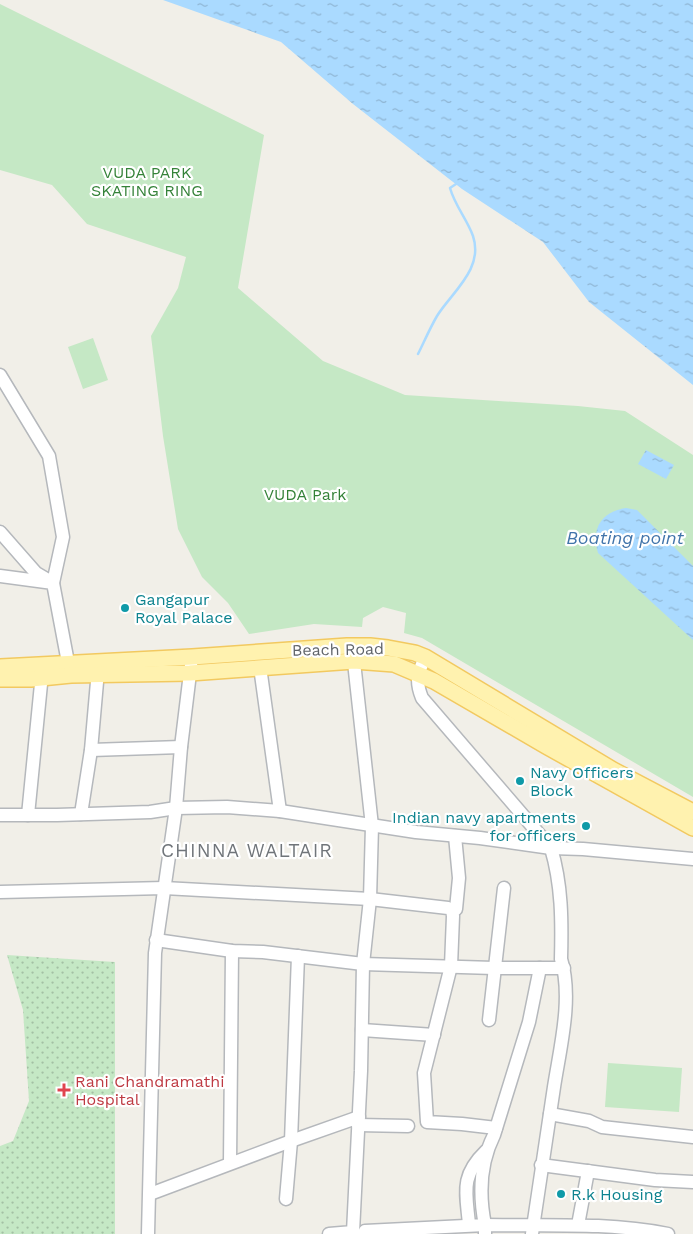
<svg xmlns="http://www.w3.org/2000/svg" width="693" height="1234" font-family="'Work Sans',sans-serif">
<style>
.grass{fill:url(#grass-dots)}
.green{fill:#c5e8c5}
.water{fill:url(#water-ripples)}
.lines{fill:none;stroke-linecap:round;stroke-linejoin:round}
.stream{stroke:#aadaff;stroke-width:2.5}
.minor-casing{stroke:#b5b8bc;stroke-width:15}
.major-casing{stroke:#f2c960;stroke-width:18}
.minor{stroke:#fff;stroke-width:12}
.major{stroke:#fff2af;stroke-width:15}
.culture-dot{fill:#0f9aa8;stroke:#fff;stroke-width:2}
.health-dot{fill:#e0444e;stroke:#fff;stroke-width:2}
.labels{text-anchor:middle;stroke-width:4.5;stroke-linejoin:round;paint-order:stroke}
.park-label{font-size:16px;fill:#348238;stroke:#fff}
.culture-label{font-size:16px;fill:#0d838f;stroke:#fff;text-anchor:start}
.street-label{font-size:16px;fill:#5f6368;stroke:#fff}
.health-label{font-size:16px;fill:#be3a42;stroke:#fff;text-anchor:start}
.water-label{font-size:18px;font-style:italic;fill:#4174aa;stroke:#fff}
.quarter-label{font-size:19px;letter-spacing:1px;fill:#70757a;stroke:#fff}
</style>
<defs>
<pattern id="grass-dots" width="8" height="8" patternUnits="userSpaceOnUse" patternTransform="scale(1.25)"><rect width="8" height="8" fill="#c5e8c5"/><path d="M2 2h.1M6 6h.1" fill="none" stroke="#a3c0a4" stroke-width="1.8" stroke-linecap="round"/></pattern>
<pattern id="water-ripples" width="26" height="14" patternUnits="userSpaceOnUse" patternTransform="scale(1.25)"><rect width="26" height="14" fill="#aadaff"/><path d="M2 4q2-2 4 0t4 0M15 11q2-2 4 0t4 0" fill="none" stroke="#8eb4d2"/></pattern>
</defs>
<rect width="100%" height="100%" fill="#f1efe8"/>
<path class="grass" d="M 7,955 L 115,962 L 115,1234 L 0,1234 L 0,1146 L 13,1141 L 29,1101 L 23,1010 Z"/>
<g class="green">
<path d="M 0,4 L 264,135 L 238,288 L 323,361 L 405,395 L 578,406 L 625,411 L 693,455 L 693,797 L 422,638 L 404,633 L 406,613 L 383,607 L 363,618 L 362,627 L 314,624 L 249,634 L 228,603 L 202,577 L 178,529 L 163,436 L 151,336 L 178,288 L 186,257 L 87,224 L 52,185 L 0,170 Z"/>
<path d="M 93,338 L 108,380 L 83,389 L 68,347 Z"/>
<path d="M 608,1063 L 682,1068 L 679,1112 L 605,1107 Z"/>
</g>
<g class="water">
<path d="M 163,0 L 693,0 L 693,385 L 589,302 L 543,242 L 462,189 L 353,104 L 281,42 Z"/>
<path d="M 646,450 L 674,465 L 666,479 L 638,464 Z"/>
<path d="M 626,508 L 637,510 L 693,566 L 693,640 L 598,553 C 591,528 601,512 626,508 Z"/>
</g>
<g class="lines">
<path class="stream" d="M 418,354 C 424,342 430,328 437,316 C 452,292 484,269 473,236 C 467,219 455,206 450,188 L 459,182"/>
<g class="minor-casing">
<g id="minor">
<path d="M 0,375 L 49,456 L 63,537 L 53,583 L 36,573 L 0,532"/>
<path d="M 0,576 L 53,583 L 70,673"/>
<path d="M 425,657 C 418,673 415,681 422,698 L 551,848 C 562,885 562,921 561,959 C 573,998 560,1048 554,1087 C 547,1136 539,1185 532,1234"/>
<path d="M 260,667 L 280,811"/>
<path d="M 91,750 L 181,747"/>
<path d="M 81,814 L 91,750 L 97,682"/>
<path d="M 0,815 L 57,815 L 150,812 L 176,808 L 227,807 L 280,811 L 416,832 L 480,838 L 551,848 L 583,849 L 693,859"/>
<path d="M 28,815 L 41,684"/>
<path d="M 455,836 L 459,878 L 456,909"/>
<path d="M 0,892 L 164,888 L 370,899 L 448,908 L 452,910 L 453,916 L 451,966 L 424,1073 L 427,1122 L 462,1124 L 496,1128"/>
<path d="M 156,940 L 232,951 L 263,952 L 363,964 L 494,968 L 564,968"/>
<path d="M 489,1020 L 504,888"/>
<path d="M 362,1030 L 434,1035"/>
<path d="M 550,1114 L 589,1121 L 602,1127 L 693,1137"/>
<path d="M 358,1125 L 408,1126"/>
<path d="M 230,1163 L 232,951"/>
<path d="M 541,1165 L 655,1180 L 693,1182"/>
<path d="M 150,1194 L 291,1141 L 359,1117"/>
<path d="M 286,1199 L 291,1141 L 298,956"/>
<path d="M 469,1224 C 466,1192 460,1176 486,1151"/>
<path d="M 578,1225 L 588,1171"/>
<path d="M 148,1234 L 155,953 L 176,808 L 181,747 L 192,657"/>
<path d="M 329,1234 L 353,1232 L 361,1071 L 363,964 L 370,899 L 372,826 L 353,653"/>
<path d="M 364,1234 L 365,1231 L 485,1225 C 479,1195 480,1163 494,1135 L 529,1022 L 540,968"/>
<path d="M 485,1234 L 485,1225 C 546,1226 607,1222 668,1234"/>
</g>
</g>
<g class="major-casing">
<g id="major">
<path d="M 0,667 L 192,657 L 347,646 L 370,646 L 388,648 L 415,653 L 425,657 L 613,770 L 693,812"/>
<path d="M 0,679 L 31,679 L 71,675 L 190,673 L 354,661 L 394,664 L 434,681 L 546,746 L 693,828"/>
</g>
</g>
<use href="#minor" class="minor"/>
<use href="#major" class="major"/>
</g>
<g class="culture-dot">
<circle cx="125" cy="608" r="5"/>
<circle cx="520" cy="781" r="5"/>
<circle cx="586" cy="826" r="5"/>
<circle cx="561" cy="1194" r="5"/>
</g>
<path class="health-dot" d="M61.5 1082.5h5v5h5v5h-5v5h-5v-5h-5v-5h5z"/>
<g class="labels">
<g class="park-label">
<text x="147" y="178">VUDA PARK<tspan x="147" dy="18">SKATING RING</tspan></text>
<text x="305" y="500">VUDA Park</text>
</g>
<g class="culture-label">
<text x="135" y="605">Gangapur<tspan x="135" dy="18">Royal Palace</tspan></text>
<text x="530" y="778">Navy Officers<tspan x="530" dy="18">Block</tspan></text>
<text x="576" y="823" text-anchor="end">Indian navy apartments<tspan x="576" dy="18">for officers</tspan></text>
<text x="571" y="1200">R.k Housing</text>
</g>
<g class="street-label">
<text transform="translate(338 649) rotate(-1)" y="6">Beach Road</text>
</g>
<g class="health-label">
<text x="75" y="1087">Rani Chandramathi<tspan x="75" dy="18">Hospital</tspan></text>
</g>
<g class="water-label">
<text x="625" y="544">Boating point</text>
</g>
<g class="quarter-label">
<text x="247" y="857">CHINNA WALTAIR</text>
</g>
</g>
</svg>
